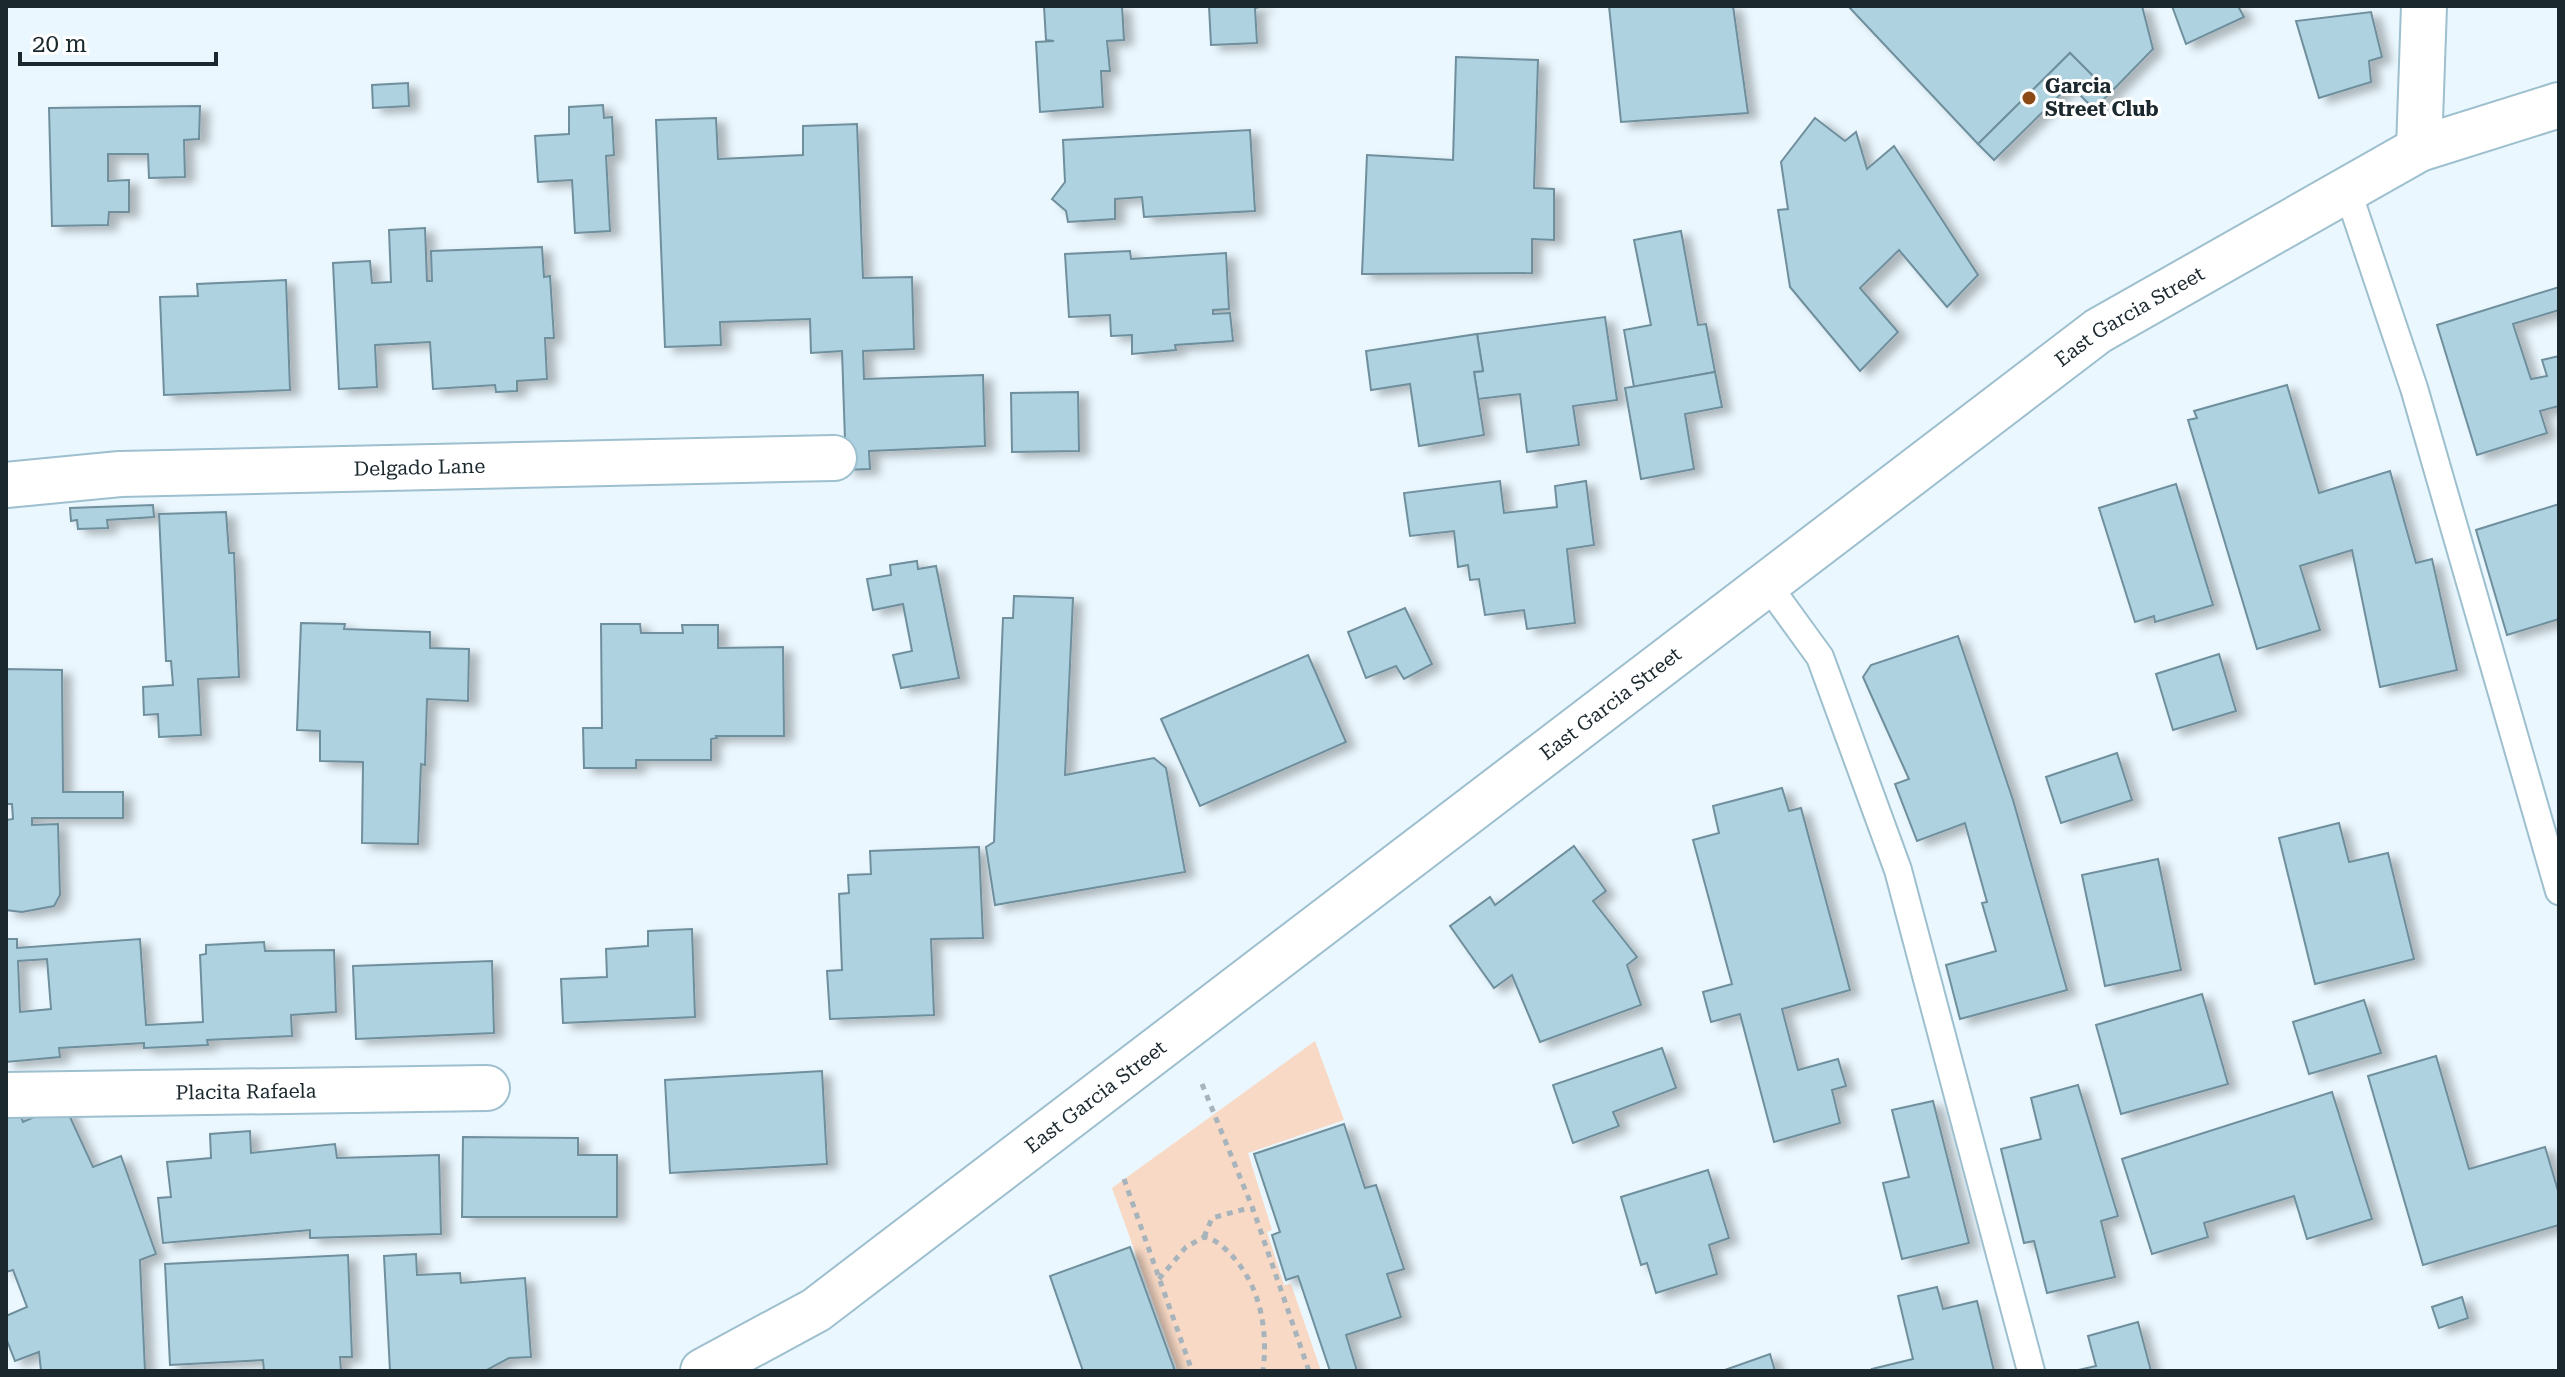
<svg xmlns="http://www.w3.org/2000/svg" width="2565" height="1377" font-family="'Roboto Serif',serif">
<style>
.green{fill:#f8d9c5}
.building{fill:#afd2e1;stroke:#6f8f9d;stroke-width:2;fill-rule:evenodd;filter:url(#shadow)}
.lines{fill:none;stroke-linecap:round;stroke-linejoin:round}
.lane-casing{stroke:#9dbfce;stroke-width:30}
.street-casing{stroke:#9dbfce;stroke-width:48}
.path{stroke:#a7b4bb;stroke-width:5;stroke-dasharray:6 6;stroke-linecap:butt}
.lane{stroke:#fff;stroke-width:26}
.street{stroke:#fff;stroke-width:44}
.poi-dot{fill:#8b4a16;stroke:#fff;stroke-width:3}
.labels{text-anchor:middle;stroke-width:6;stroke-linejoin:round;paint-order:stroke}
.poi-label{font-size:20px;font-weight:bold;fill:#1b282e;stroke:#fff;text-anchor:start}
.street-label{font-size:20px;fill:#1b282e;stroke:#fff}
</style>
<defs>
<filter id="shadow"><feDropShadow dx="9" dy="5" stdDeviation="4" flood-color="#0004"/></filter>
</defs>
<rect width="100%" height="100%" fill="#eaf7fe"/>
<path class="green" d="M 1315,1041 L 1344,1120 L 1248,1153 L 1272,1230 L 1267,1232 L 1284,1285 L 1291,1284 L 1321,1371 L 1178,1371 L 1112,1188 Z"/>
<g class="building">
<path d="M 1044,6 L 1122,6 L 1124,40 L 1107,41 L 1110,71 L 1101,71 L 1103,107 L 1040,112 L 1036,42 L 1054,41 L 1046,40 Z"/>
<path d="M 1209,6 L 1265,6 L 1255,8 L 1257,43 L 1211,45 Z"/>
<path d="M 1609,6 L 1733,6 L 1748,113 L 1621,122 Z"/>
<path d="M 1848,6 L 2142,6 L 2153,49 L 2110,93 L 2070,53 L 1978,144 Z"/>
<path d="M 2172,6 L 2238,6 L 2244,17 L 2186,44 Z"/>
<path d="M 2371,12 L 2382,57 L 2369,61 L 2371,82 L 2319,98 L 2296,21 Z"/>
<path d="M 2070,53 L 2110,93 L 2094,109 L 2070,85 L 1994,160 L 1978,144 Z"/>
<path d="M 1456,57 L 1538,60 L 1534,188 L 1554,189 L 1554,240 L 1532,239 L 1532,273 L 1362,274 L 1367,155 L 1453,160 Z"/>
<path d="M 408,83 L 409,106 L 373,108 L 372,85 Z"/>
<path d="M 603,105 L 604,118 L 612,117 L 614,155 L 606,156 L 610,231 L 575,233 L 572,180 L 538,182 L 535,136 L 569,134 L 569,107 Z"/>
<path d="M 200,106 L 199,139 L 184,140 L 185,177 L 149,178 L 148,154 L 108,154 L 108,181 L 129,180 L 129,212 L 109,212 L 108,225 L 52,226 L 49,108 Z"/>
<path d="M 716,118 L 718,159 L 803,155 L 803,126 L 857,124 L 863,278 L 912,277 L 914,349 L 863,351 L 864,379 L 983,375 L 985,446 L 869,451 L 870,469 L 846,470 L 842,351 L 811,353 L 810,319 L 720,322 L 721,345 L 665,347 L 656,120 Z"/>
<path d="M 1815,118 L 1845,141 L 1856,132 L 1867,169 L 1894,146 L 1978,275 L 1947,307 L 1899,250 L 1860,288 L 1898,332 L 1860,371 L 1790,287 L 1778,210 L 1788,209 L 1781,162 Z"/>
<path d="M 1250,130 L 1255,211 L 1144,217 L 1142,197 L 1115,199 L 1115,219 L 1068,222 L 1066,211 L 1052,199 L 1065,182 L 1063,140 Z"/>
<path d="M 425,228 L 427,281 L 432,281 L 431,251 L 542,247 L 544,277 L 550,276 L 554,338 L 545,338 L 547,379 L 517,381 L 517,391 L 496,392 L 495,385 L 433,389 L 430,342 L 375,345 L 377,387 L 339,389 L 333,263 L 370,261 L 372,283 L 391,282 L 389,230 Z"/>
<path d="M 1681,231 L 1698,325 L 1706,324 L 1715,372 L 1634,387 L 1624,330 L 1651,325 L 1634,240 Z"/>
<path d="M 1130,251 L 1131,259 L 1226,253 L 1229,309 L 1213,310 L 1213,314 L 1230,313 L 1233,341 L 1175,345 L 1176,350 L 1132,354 L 1132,335 L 1111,336 L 1110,315 L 1069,317 L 1065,254 Z"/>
<path d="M 286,280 L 290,390 L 164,395 L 160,297 L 198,296 L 197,284 Z"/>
<path d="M 2559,287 L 2559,310 L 2513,324 L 2531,379 L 2547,376 L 2542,360 L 2559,356 L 2559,406 L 2540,411 L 2547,433 L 2477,455 L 2437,325 Z"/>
<path d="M 1605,317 L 1617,400 L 1573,406 L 1579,445 L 1527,452 L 1520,394 L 1478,399 L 1474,372 L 1483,371 L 1477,334 Z"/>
<path d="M 1477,334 L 1483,371 L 1474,372 L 1484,435 L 1419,446 L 1410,384 L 1371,390 L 1366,351 Z"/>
<path d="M 1715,372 L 1722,407 L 1685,414 L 1694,469 L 1641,479 L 1625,388 Z"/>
<path d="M 2287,385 L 2319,493 L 2390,471 L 2416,563 L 2432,559 L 2457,670 L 2380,687 L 2352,550 L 2300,566 L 2320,630 L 2257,649 L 2188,420 L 2197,418 L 2194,411 Z"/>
<path d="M 1078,392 L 1079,451 L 1012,452 L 1011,393 Z"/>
<path d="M 1500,481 L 1504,513 L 1557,507 L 1555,486 L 1586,481 L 1594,545 L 1567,549 L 1575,623 L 1527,629 L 1524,610 L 1485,615 L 1479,579 L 1470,580 L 1468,565 L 1458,567 L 1454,531 L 1410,536 L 1404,493 Z"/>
<path d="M 2176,484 L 2213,605 L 2155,622 L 2154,616 L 2135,622 L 2099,508 Z"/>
<path d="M 2559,504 L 2559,619 L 2507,635 L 2476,530 Z"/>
<path d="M 153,505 L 154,517 L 107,520 L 108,528 L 78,529 L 77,520 L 71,521 L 70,508 Z"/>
<path d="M 226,512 L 229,553 L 234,553 L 239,677 L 198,679 L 201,735 L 159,737 L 158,714 L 144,715 L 143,687 L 173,685 L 171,661 L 166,661 L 159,514 Z"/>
<path d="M 917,561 L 918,569 L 936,566 L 959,678 L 901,688 L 893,655 L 912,651 L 903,604 L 873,610 L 867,579 L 891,575 L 890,565 Z"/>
<path d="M 1014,596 L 1073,598 L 1065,775 L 1154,758 L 1166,768 L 1185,872 L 995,905 L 986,847 L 994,842 L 1003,618 L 1013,618 Z"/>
<path d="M 1405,608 L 1432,664 L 1404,679 L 1396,666 L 1366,678 L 1348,632 Z"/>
<path d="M 301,623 L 345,624 L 344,629 L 430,632 L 430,648 L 469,649 L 468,701 L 427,699 L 425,765 L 421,764 L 418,844 L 362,843 L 363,762 L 320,761 L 320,731 L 297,730 Z"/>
<path d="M 601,624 L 640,624 L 641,633 L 683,633 L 682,625 L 718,625 L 718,648 L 783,647 L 784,736 L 716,736 L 717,738 L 711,739 L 711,760 L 636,760 L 636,768 L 584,768 L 583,728 L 602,728 Z"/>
<path d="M 1958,636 L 2013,800 L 2067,990 L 1960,1019 L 1946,965 L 1996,951 L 1982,903 L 1987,902 L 1965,823 L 1917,841 L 1895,784 L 1909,779 L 1863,677 L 1871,665 Z"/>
<path d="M 2219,654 L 2236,711 L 2173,730 L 2156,674 Z"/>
<path d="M 1308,655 L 1346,742 L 1200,806 L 1161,719 Z"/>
<path d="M 6,669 L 62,670 L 63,792 L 123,792 L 123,818 L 32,818 L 32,825 L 58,824 L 60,895 L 54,906 L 22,912 L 6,910 L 6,820 L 13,819 L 12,804 L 6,804 Z"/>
<path d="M 2117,753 L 2132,800 L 2061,823 L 2046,777 Z"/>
<path d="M 1782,788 L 1789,811 L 1801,808 L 1850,990 L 1782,1009 L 1798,1070 L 1838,1059 L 1846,1086 L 1832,1090 L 1840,1123 L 1774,1142 L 1740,1014 L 1711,1022 L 1703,992 L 1732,984 L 1693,840 L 1719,833 L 1713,806 Z"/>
<path d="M 2339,823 L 2349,862 L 2388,853 L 2414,959 L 2315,984 L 2279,838 Z"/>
<path d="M 1574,846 L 1606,891 L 1593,901 L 1637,957 L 1627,965 L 1641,1005 L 1540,1042 L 1512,975 L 1494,988 L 1450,926 L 1490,897 L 1495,905 Z"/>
<path d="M 979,847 L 983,938 L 931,939 L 934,1015 L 830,1019 L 827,971 L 842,970 L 839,894 L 849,893 L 848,875 L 871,874 L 870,851 Z"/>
<path d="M 2158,859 L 2181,970 L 2105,986 L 2082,875 Z"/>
<path d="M 692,929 L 695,1017 L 563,1023 L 561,979 L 607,977 L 606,949 L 648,946 L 648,931 Z"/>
<path d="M 6,939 L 17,939 L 17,948 L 140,939 L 146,1025 L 203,1022 L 200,955 L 206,954 L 206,945 L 264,942 L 265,951 L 334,950 L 336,1012 L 291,1015 L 292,1036 L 207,1040 L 208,1045 L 144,1048 L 144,1043 L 59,1048 L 60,1057 L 6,1062 ZM 47,959 L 51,1009 L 20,1012 L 18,961 Z"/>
<path d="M 492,961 L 494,1033 L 356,1039 L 353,966 Z"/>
<path d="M 2202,994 L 2228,1084 L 2121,1114 L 2096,1025 Z"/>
<path d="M 2364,1000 L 2381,1053 L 2309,1074 L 2293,1022 Z"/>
<path d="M 1662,1048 L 1676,1088 L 1613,1112 L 1619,1126 L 1573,1143 L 1553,1085 Z"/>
<path d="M 2436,1056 L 2469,1169 L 2545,1147 L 2559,1194 L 2559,1225 L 2423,1265 L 2368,1076 Z"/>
<path d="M 822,1071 L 827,1164 L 670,1173 L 665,1080 Z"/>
<path d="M 2078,1085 L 2118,1216 L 2101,1221 L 2115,1277 L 2047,1293 L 2034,1241 L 2024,1243 L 2001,1149 L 2041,1139 L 2031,1098 Z"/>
<path d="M 2332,1092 L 2372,1219 L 2307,1239 L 2294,1196 L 2204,1223 L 2208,1237 L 2152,1254 L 2122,1159 Z"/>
<path d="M 1933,1101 L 1969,1243 L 1902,1259 L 1883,1183 L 1909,1177 L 1892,1110 Z"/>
<path d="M 15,1103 L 23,1122 L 64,1104 L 93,1167 L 121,1156 L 156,1254 L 140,1260 L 145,1371 L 41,1371 L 39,1352 L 15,1361 L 6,1338 L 6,1316 L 27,1307 L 13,1270 L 6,1272 L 6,1106 Z"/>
<path d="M 1344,1124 L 1365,1188 L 1376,1185 L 1404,1269 L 1387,1274 L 1401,1317 L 1346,1335 L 1357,1371 L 1330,1371 L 1298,1276 L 1286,1280 L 1272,1235 L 1280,1232 L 1254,1154 Z"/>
<path d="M 250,1131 L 251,1153 L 335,1144 L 337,1158 L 439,1155 L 441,1234 L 310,1238 L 310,1230 L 163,1243 L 158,1198 L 171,1197 L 167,1162 L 211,1158 L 210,1134 Z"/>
<path d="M 463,1137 L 578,1138 L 578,1155 L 617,1155 L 617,1217 L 462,1217 Z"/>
<path d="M 1708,1170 L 1729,1238 L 1709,1245 L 1717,1274 L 1656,1293 L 1647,1263 L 1641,1265 L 1621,1197 Z"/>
<path d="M 1130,1247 L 1175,1371 L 1083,1371 L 1050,1276 Z"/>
<path d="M 416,1254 L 417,1275 L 460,1273 L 461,1283 L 525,1278 L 531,1357 L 509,1358 L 485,1371 L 390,1371 L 384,1256 Z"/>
<path d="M 348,1255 L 352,1357 L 340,1357 L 341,1371 L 264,1371 L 263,1360 L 170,1365 L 165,1264 Z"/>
<path d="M 1937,1287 L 1943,1309 L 1977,1301 L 1994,1371 L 1873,1371 L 1872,1369 L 1913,1359 L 1898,1296 Z"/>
<path d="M 2462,1297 L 2468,1318 L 2439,1328 L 2432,1307 Z"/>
<path d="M 2138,1322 L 2151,1371 L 2074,1371 L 2096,1366 L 2088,1336 Z"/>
<path d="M 1770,1354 L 1775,1371 L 1722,1371 Z"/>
</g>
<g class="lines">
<g class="lane-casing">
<g id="lane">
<path d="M 2347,189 L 2414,388 L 2559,891"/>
<path d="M 1767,584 L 1820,657 L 1898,870 L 2031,1371"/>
</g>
</g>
<g class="street-casing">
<g id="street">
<path d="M 2419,149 L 2424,6"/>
<path id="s1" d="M 6,485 L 120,474 L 834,458"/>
<path id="s2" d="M 6,1095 L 487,1088"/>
<path id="s3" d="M 703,1371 L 816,1310 L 2098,331 L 2419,149 L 2559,105"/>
</g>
</g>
<g class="path">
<path d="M 1202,1084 L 1253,1209 L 1309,1371"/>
<path d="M 1124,1179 L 1192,1371"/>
<path d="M 1204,1237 L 1212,1218 L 1245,1209 L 1253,1209"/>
<path d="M 1159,1279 L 1186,1247 L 1204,1237 C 1216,1239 1226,1249 1234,1258 C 1261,1289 1268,1331 1263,1371"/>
</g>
<use href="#lane" class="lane"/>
<use href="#street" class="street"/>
</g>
<circle class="poi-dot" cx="2029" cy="98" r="8"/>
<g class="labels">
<g class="poi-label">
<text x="2045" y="93">Garcia<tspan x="2045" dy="23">Street Club</tspan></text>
</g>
<g class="street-label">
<text dy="7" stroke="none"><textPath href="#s3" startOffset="1776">East Garcia Street</textPath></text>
<text dy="7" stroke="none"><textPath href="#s1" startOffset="414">Delgado Lane</textPath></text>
<text dy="7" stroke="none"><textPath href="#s3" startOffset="1128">East Garcia Street</textPath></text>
<text dy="7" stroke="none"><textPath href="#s2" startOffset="240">Placita Rafaela</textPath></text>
<text dy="7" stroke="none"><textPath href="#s3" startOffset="480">East Garcia Street</textPath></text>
</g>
</g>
<rect width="2565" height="1377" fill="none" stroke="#1b282e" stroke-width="16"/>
<path d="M20 52v12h196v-12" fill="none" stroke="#1b282e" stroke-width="4"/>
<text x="32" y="52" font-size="24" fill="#1b282e" stroke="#ffffff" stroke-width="6" paint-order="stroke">20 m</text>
</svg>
